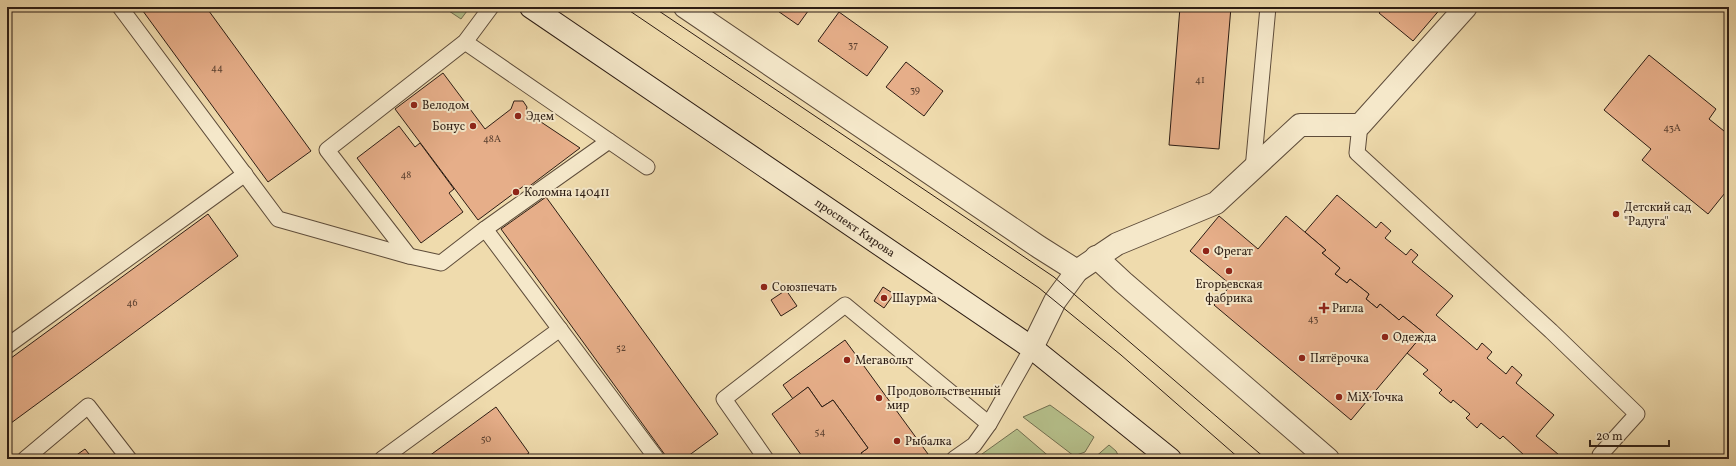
<svg xmlns="http://www.w3.org/2000/svg" width="1736" height="466" font-family="Vollkorn,serif">
<style>
.green{fill:#b6c18c;stroke:#726f50}
.building{fill:#e6ae89;stroke:#2d1d14}
.lines{fill:none;stroke-linecap:round;stroke-linejoin:round}
.lane-casing{stroke:#5e4c3a;stroke-width:17}
.street-casing{stroke:#5e4c3a;stroke-width:24}
.secondary-casing{stroke:#2d1d14;stroke-width:24}
.lane{stroke:#f5e8ca;stroke-width:15}
.street{stroke:#f5e8ca;stroke-width:22}
.secondary{stroke:#f5e8ca;stroke-width:22}
.tram{stroke:#2d1d14;stroke-width:1}
.poi-dot{fill:#8f2418;stroke:#f5e8ca;stroke-width:1.5}
.labels{text-anchor:middle;stroke-width:4;stroke-linejoin:round;paint-order:stroke}
.number-label{font-size:10px;fill:#5b4131}
.poi-label{font-size:12px;fill:#2d1d14;stroke:#f5e8ca;text-anchor:start}
.street-label{font-size:12px;fill:#2d1d14;stroke:#f5e8ca}
</style>
<rect width="100%" height="100%" fill="#efdbad"/>
<filter id="stains"><feTurbulence type="fractalNoise" baseFrequency=".005" numOctaves="4"/><feColorMatrix values="0 0 0 0 .2 0 0 0 0 .09 0 0 0 0 .02 0 0 0 .5 -.17"/></filter>
<radialGradient id="worn" r=".72"><stop offset=".6" stop-color="#630" stop-opacity="0"/><stop offset="1" stop-color="#630" stop-opacity=".3"/></radialGradient>
<g class="green">
<path d="M 443,7 L 470,7 L 461,19 Z"/>
<path d="M 1050,405 L 1094,437 L 1085,452 L 1074,456 L 1023,417 Z"/>
<path d="M 1017,429 L 1052,459 L 975,459 Z"/>
<path d="M 1109,445 L 1116,451 L 1120,459 L 1093,459 Z"/>
</g>
<g class="building">
<path d="M 140,7 L 206,7 L 311,151 L 268,182 Z"/>
<path d="M 772,7 L 811,7 L 798,25 Z"/>
<path d="M 1180,7 L 1231,7 L 1219,149 L 1169,145 Z"/>
<path d="M 1384,7 L 1442,7 L 1413,41 L 1379,13 Z"/>
<path d="M 839,12 L 888,47 L 867,76 L 818,41 Z"/>
<path d="M 1649,55 L 1716,109 L 1709,119 L 1729,135 L 1729,188 L 1708,214 L 1642,160 L 1651,149 L 1604,110 Z"/>
<path d="M 906,62 L 943,91 L 924,116 L 886,87 Z"/>
<path d="M 443,73 L 485,129 L 511,109 L 514,101 L 523,101 L 527,107 L 526,112 L 580,148 L 527,188 L 525,185 L 478,220 L 395,109 Z"/>
<path d="M 399,126 L 415,147 L 420,143 L 454,189 L 449,193 L 463,212 L 421,243 L 357,158 Z"/>
<path d="M 1337,195 L 1376,228 L 1381,222 L 1391,231 L 1385,238 L 1406,255 L 1411,249 L 1418,255 L 1412,262 L 1453,296 L 1436,315 L 1477,350 L 1482,343 L 1492,352 L 1487,358 L 1506,374 L 1512,366 L 1522,375 L 1516,383 L 1554,415 L 1536,436 L 1564,459 L 1521,459 L 1524,455 L 1503,436 L 1500,439 L 1481,423 L 1477,428 L 1466,418 L 1470,414 L 1453,400 L 1451,403 L 1439,393 L 1442,390 L 1423,374 L 1428,370 L 1407,353 L 1424,333 L 1403,316 L 1399,320 L 1380,304 L 1377,308 L 1366,299 L 1369,294 L 1350,279 L 1347,283 L 1335,274 L 1340,268 L 1322,253 L 1326,250 L 1305,232 Z"/>
<path d="M 546,197 L 718,434 L 684,459 L 668,459 L 501,229 Z"/>
<path d="M 208,214 L 238,256 L 7,426 L 7,361 Z"/>
<path d="M 1219,216 L 1258,249 L 1286,216 L 1326,250 L 1322,253 L 1340,268 L 1335,274 L 1347,283 L 1350,279 L 1369,294 L 1366,299 L 1377,308 L 1380,304 L 1399,320 L 1403,316 L 1424,333 L 1351,420 L 1214,305 L 1231,285 L 1190,251 Z"/>
<path d="M 883,287 L 894,294 L 884,308 L 874,301 Z"/>
<path d="M 786,290 L 797,306 L 781,316 L 771,300 Z"/>
<path d="M 845,340 L 928,454 L 921,459 L 865,459 L 861,453 L 868,448 L 833,400 L 822,407 L 808,387 L 793,399 L 783,385 Z"/>
<path d="M 808,387 L 822,407 L 833,400 L 868,448 L 861,453 L 865,459 L 804,459 L 772,414 Z"/>
<path d="M 496,407 L 529,453 L 520,459 L 425,459 Z"/>
<path d="M 85,449 L 93,459 L 71,459 Z"/>
</g>
<g class="lines">
<g class="lane-casing">
<g id="lane">
<path d="M 120,7 L 278,219 L 409,256 L 441,263 L 485,229 L 657,459"/>
<path d="M 465,42 L 647,167"/>
<path d="M 1360,125 L 1357,153 L 1551,331 L 1637,414 L 1600,455 L 1605,459"/>
<path d="M 1253,169 L 1268,7"/>
<path d="M 485,229 L 609,141"/>
<path d="M 409,256 L 327,150 L 465,42 L 491,7"/>
<path d="M 7,346 L 245,174"/>
<path d="M 25,459 L 88,406 L 129,459"/>
<path d="M 382,459 L 560,329"/>
<path d="M 766,459 L 724,399 L 845,305 L 989,424"/>
<path d="M 954,459 L 974,445 L 989,424 L 1032,348"/>
</g>
</g>
<g class="street-casing">
<g id="street">
<path d="M 685,7 L 1039,247 L 1077,271"/>
<path d="M 1096,257 L 1123,282 L 1328,459"/>
<path d="M 1032,348 L 1055,301 L 1077,271 L 1117,244 L 1216,203 L 1300,125 L 1360,125 L 1466,7"/>
</g>
</g>
<g class="secondary-casing">
<g id="secondary">
<path id="s1" d="M 531,7 L 1032,348 L 1170,459"/>
</g>
</g>
<use href="#lane" class="lane"/>
<use href="#street" class="street"/>
<use href="#secondary" class="secondary"/>
<g class="tram">
<path d="M 624,7 L 1039,288 L 1121,355 L 1240,459"/>
<path d="M 653,7 L 1054,277 L 1266,459"/>
</g>
</g>
<g class="poi-dot">
<circle cx="414" cy="105" r="4"/>
<circle cx="518" cy="116" r="4"/>
<circle cx="473" cy="126" r="4"/>
<circle cx="516" cy="192" r="4"/>
<circle cx="1616" cy="214" r="4"/>
<circle cx="1206" cy="251" r="4"/>
<circle cx="1229" cy="271" r="4"/>
<circle cx="764" cy="287" r="4"/>
<circle cx="884" cy="298" r="4"/>
<path d="M1322 302h4v4h4v4h-4v4h-4v-4h-4v-4h4z"/>
<circle cx="1385" cy="337" r="4"/>
<circle cx="1302" cy="358" r="4"/>
<circle cx="847" cy="360" r="4"/>
<circle cx="1339" cy="397" r="4"/>
<circle cx="879" cy="398" r="4"/>
<circle cx="897" cy="441" r="4"/>
</g>
<g class="labels">
<g class="number-label">
<text x="853" y="48">37</text>
<text x="217" y="71">44</text>
<text x="1200" y="83">41</text>
<text x="915" y="93">39</text>
<text x="1672" y="131">43А</text>
<text x="492" y="142">48А</text>
<text x="406" y="178">48</text>
<text x="132" y="306">46</text>
<text x="1313" y="322">43</text>
<text x="621" y="351">52</text>
<text x="820" y="435">54</text>
<text x="486" y="442">50</text>
</g>
<g class="poi-label">
<text x="422" y="109">Велодом</text>
<text x="526" y="120">Эдем</text>
<text x="465" y="130" text-anchor="end">Бонус</text>
<text x="524" y="196">Коломна 140411</text>
<text x="1624" y="211">Детский сад<tspan x="1624" dy="14">"Радуга"</tspan></text>
<text x="1214" y="255">Фрегат</text>
<text x="1229" y="288" text-anchor="middle">Егорьевская<tspan x="1229" dy="14">фабрика</tspan></text>
<text x="772" y="291">Союзпечать</text>
<text x="892" y="302">Шаурма</text>
<text x="1332" y="312">Ригла</text>
<text x="1393" y="341">Одежда</text>
<text x="1310" y="362">Пятёрочка</text>
<text x="855" y="364">Мегавольт</text>
<text x="887" y="395">Продовольственный<tspan x="887" dy="14">мир</tspan></text>
<text x="1347" y="401">MiX Точка</text>
<text x="905" y="445">Рыбалка</text>
</g>
<g class="street-label">
<text dy="4" stroke="none"><textPath href="#s1" startOffset="392">проспект Кирова</textPath></text>
</g>
</g>
<rect width="1736" height="466" fill="none" stroke="#efdbad" stroke-width="24"/>
<rect x="8" y="8" width="1720" height="450" fill="none" stroke="#2d1d14" stroke-width="2"/>
<rect x="12" y="12" width="1712" height="442" fill="none" stroke="#2d1d14"/>
<path d="M1590 440v6h79v-6" fill="none" stroke="#2d1d14" stroke-width="2"/>
<text x="1596" y="440" font-size="12" fill="#2d1d14" stroke="#f5e8ca" stroke-width="3" paint-order="stroke">20 m</text>
<rect width="100%" height="100%" filter="url(#stains)"/>
<rect width="100%" height="100%" fill="url(#worn)"/>
</svg>
